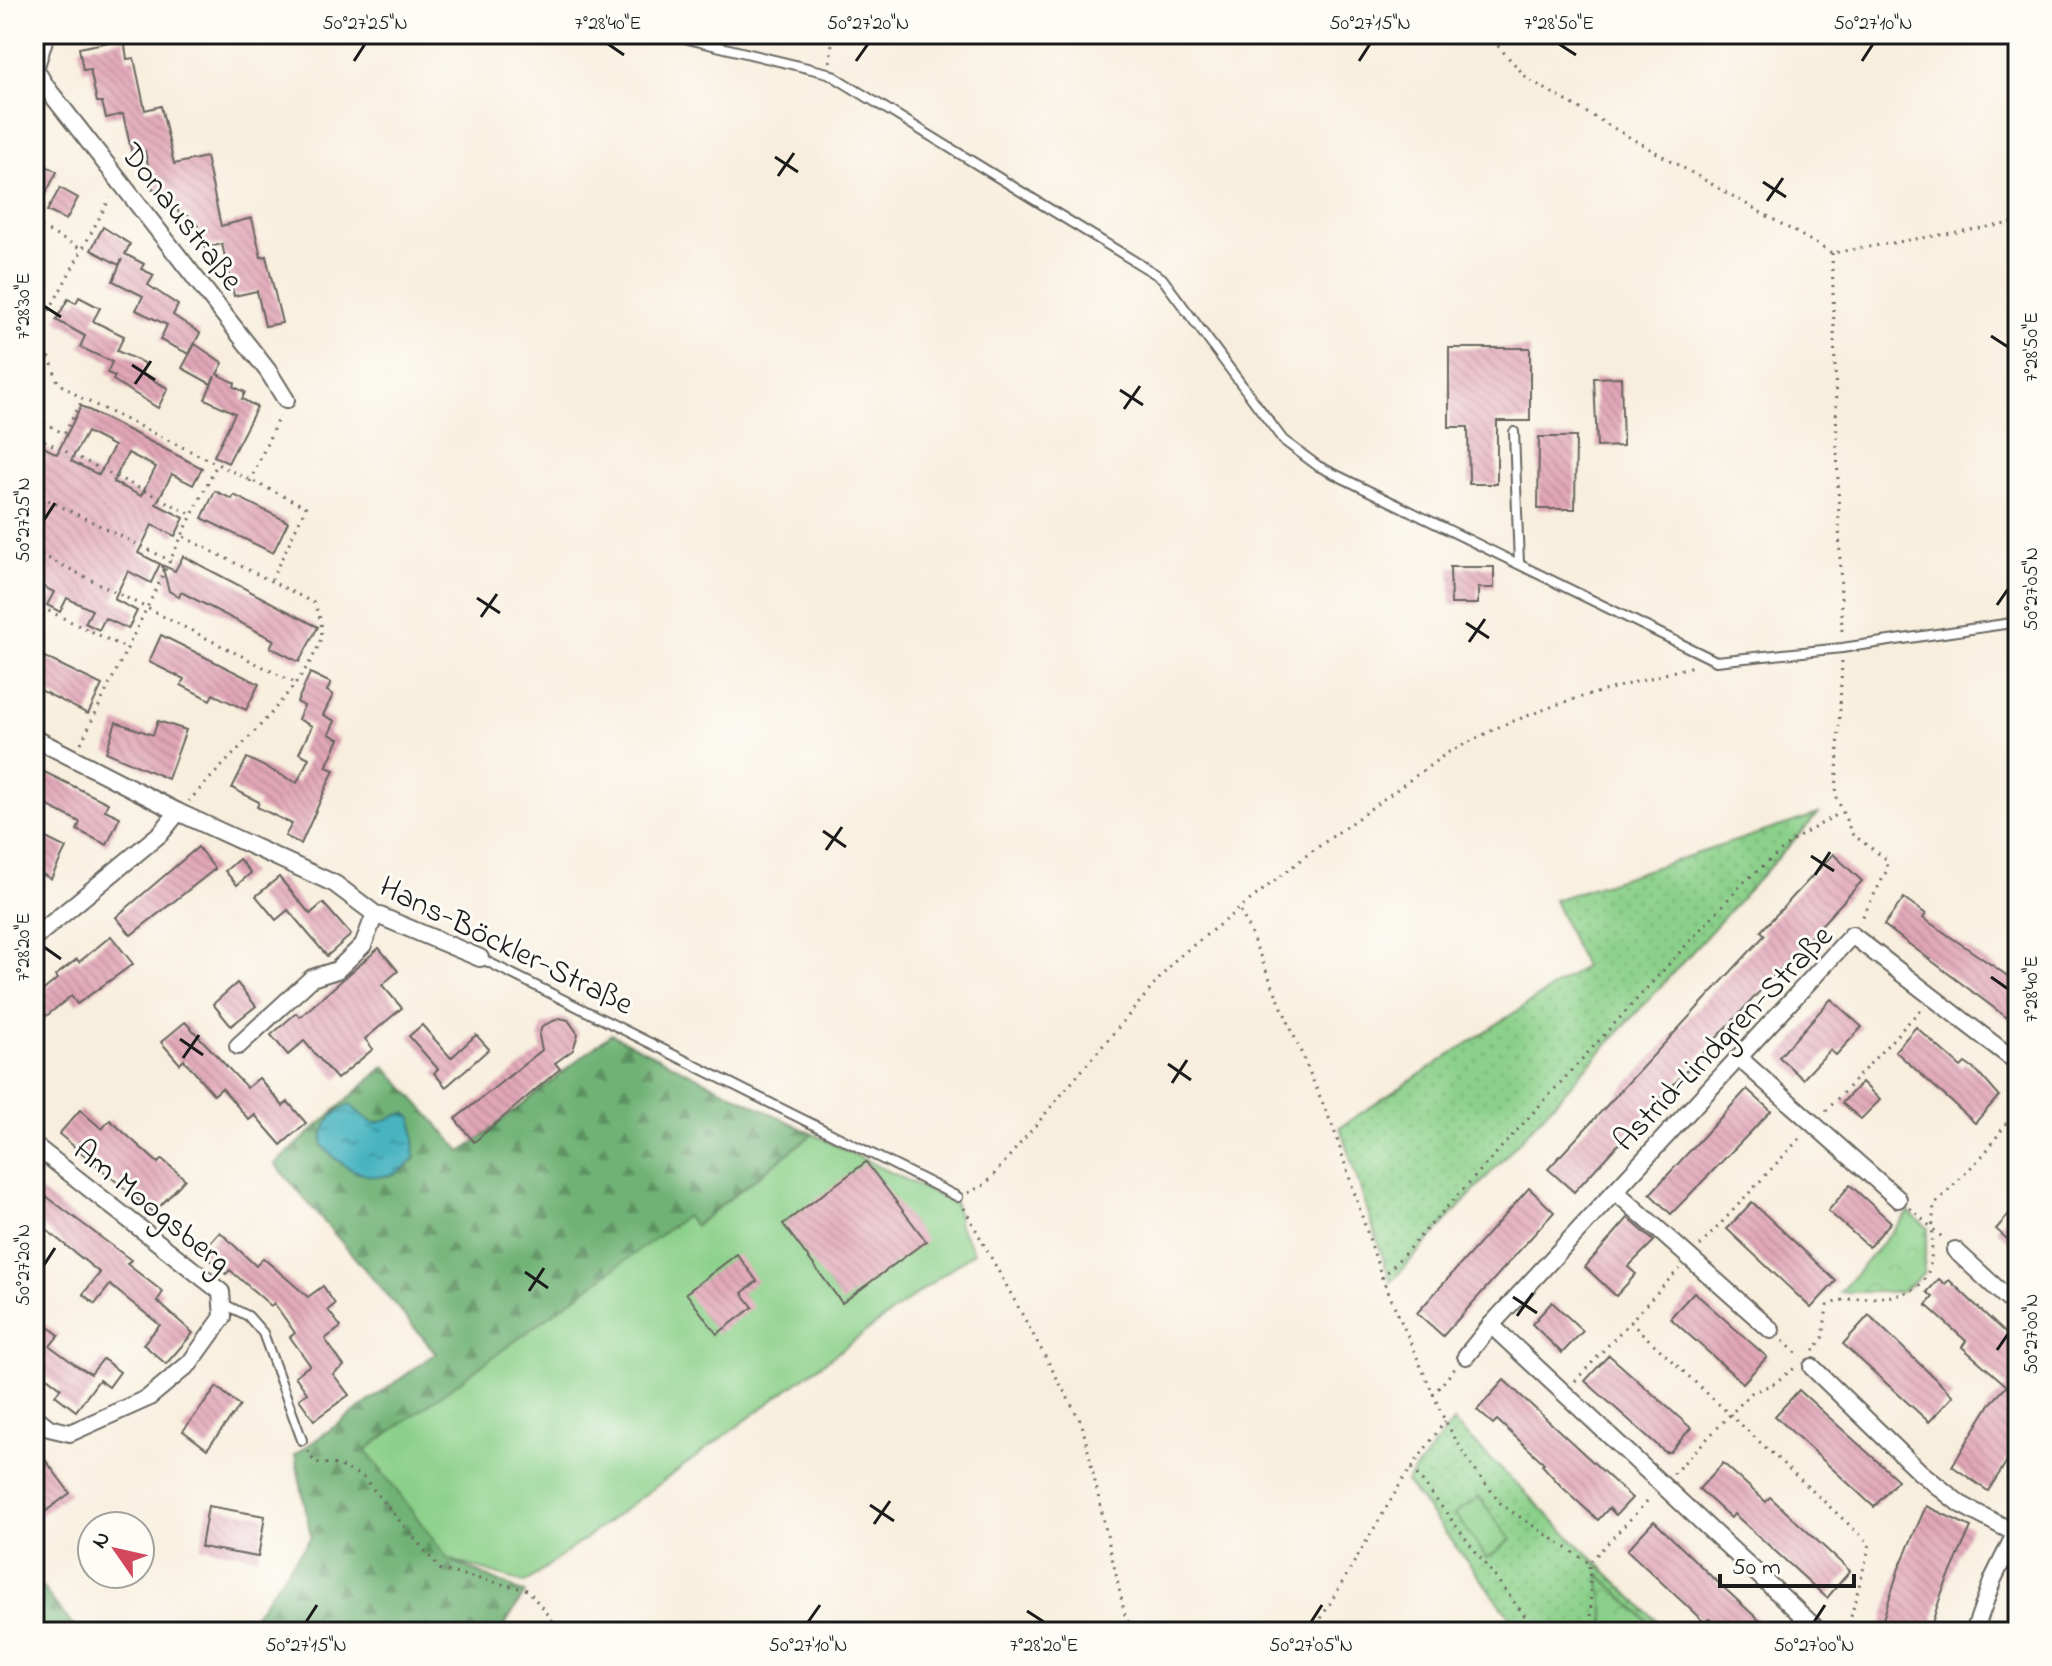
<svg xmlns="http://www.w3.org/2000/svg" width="2052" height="1666" font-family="'Indie Flower',sans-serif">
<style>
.grass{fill:url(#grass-dots);stroke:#547653;stroke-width:2}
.forest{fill:url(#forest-firs);stroke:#466749;stroke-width:2}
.park{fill:url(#park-crowns);stroke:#547653;stroke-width:2}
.garden{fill:#8bd08a;stroke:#547653;stroke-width:2}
.water{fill:url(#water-ripples);stroke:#31686e;stroke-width:2}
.building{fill:url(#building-back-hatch);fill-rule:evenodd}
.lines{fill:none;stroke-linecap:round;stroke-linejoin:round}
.lane-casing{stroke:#696660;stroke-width:12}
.street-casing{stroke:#696660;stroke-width:20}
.path{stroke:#696660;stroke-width:3;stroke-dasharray:2 6;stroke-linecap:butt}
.lane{stroke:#fff;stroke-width:8}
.street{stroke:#fff;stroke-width:16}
.ticks{fill:none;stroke:#1c1c1c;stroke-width:3}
.labels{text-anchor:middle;stroke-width:6;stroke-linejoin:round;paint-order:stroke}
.street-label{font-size:32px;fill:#1c1c1c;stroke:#fdfcf7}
.neatline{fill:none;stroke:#1c1c1c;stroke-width:3}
.ticks-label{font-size:20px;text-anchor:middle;fill:#1c1c1c}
</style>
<defs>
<pattern id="grass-dots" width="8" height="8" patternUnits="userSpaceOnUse" patternTransform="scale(2)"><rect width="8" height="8" fill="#8bd08a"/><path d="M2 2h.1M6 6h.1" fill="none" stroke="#77b276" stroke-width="1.8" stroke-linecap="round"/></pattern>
<pattern id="forest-firs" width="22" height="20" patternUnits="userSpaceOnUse" patternTransform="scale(2)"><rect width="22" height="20" fill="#70b276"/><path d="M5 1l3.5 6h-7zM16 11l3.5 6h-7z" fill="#5b9060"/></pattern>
<pattern id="park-crowns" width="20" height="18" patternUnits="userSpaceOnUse" patternTransform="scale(2)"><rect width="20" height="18" fill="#8bd08a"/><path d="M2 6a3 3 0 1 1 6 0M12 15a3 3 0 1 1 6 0" fill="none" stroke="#77b276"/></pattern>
<pattern id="water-ripples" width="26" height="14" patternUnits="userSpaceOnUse" patternTransform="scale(2)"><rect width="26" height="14" fill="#46b4c0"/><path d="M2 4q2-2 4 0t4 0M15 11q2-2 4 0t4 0" fill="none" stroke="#3a929b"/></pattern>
<pattern id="building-back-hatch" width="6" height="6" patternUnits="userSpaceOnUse" patternTransform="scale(2)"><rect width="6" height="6" fill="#e1a6b7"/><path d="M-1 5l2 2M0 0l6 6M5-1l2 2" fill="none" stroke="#c08e9d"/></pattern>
</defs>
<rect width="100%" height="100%" fill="#fdfcf7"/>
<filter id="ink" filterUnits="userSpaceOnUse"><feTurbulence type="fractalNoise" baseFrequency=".0125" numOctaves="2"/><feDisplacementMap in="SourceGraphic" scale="16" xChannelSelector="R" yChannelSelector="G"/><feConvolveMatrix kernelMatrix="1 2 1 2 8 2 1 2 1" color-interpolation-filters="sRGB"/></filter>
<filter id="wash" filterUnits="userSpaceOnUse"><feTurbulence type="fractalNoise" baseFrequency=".006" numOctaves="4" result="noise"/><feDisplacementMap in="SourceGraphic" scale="32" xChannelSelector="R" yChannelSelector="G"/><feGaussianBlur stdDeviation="1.8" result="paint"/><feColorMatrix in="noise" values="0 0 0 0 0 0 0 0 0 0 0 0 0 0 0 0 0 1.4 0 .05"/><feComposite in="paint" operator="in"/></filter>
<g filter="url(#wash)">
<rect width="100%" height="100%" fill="#f8eedd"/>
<g class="grass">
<path d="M 1818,814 L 1795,839 L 1391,1282 L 1340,1127 L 1584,967 L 1554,900 Z"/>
<path d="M 1453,1422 L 1668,1632 L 1522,1632 L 1406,1482 Z"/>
</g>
<g class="forest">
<path d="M 611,1034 L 813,1134 L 694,1226 L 685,1216 L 448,1559 L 525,1593 L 500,1632 L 242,1632 L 311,1537 L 295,1455 L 436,1353 L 275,1164 L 385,1066 L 462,1152 Z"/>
<path d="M 34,1577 L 78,1632 L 34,1632 Z"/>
</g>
<g class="park">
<path d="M 1909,1212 L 1928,1228 L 1923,1274 L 1902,1292 L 1840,1292 Z"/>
<path d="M 1599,1574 L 1659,1632 L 1607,1632 Z"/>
</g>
<g class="garden">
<path d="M 813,1134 L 955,1204 L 959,1225 L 974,1252 L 525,1583 L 448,1559 L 366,1450 L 686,1216 L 695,1226 Z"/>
<path d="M 1479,1497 L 1511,1540 L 1487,1558 L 1455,1514 Z"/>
</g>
<path class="water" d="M 350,1105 C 382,1133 370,1122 405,1113 L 413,1118 L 415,1158 C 386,1192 347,1174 322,1145 C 322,1124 332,1113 350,1105 Z"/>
<g id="blocks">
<g class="building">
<path d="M 124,39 L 127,59 L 134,58 L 145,110 L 161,106 L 174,164 L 206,157 L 221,226 L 252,218 L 261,257 L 266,256 L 282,323 L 265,326 L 257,291 L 234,296 L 222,244 L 205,248 L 197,224 L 191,225 L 189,216 L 179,214 L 176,204 L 169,205 L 167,193 L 162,194 L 161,188 L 153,190 L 145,151 L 132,154 L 123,114 L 106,118 L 102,102 L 97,102 L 90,69 L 83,70 L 79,48 Z"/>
<path d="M 34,159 L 57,172 L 45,195 L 34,189 Z"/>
<path d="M 60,188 L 78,198 L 66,220 L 47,211 Z"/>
<path d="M 103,227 L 130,244 L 125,254 L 144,264 L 141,269 L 154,275 L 148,285 L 178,305 L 173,315 L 200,333 L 189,354 L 160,340 L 167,325 L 136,310 L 143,296 L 113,281 L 122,259 L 119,265 L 91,250 Z"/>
<path d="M 79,297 L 100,308 L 93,321 L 124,336 L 117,351 L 146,364 L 141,374 L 168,388 L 158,408 L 113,380 L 115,376 L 107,373 L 112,362 L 80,347 L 85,336 L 56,320 L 68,299 L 76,303 Z"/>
<path d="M 195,344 L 223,363 L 217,374 L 235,383 L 234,387 L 245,392 L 242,399 L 257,407 L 228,463 L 214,456 L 235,413 L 205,399 L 215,376 L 211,384 L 182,368 Z"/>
<path d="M 1449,348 L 1530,348 L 1530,421 L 1497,421 L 1497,484 L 1469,484 L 1468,427 L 1449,427 Z"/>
<path d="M 1621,377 L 1623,446 L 1597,447 L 1594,378 Z"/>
<path d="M 81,406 L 202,468 L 193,485 L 172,474 L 156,504 L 184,518 L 175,536 L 152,525 L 138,553 L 160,564 L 151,583 L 128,571 L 114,599 L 137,611 L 128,629 L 105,618 L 99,630 L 85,623 L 92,610 L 67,598 L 60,612 L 47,605 L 54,592 L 34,582 L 34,442 L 57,454 ZM 87,432 L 114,446 L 99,475 L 71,461 ZM 128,453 L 156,467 L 141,496 L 113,482 Z"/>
<path d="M 1539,437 L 1576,437 L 1575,509 L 1538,509 Z"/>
<path d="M 215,491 L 232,499 L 234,495 L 288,522 L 273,553 L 202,518 Z"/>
<path d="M 183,556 L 318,627 L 299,662 L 270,647 L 274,640 L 181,592 L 179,597 L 169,591 L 162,565 L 175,571 Z"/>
<path d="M 1450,567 L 1494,567 L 1494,588 L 1478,588 L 1478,604 L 1451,604 Z"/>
<path d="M 161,635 L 259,684 L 246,710 L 213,694 L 210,700 L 181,685 L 184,679 L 149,662 Z"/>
<path d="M 34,652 L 102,685 L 88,714 L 34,687 Z"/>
<path d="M 310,673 L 331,683 L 327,691 L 333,695 L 323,715 L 335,721 L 329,734 L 339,739 L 326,767 L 334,770 L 301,844 L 285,836 L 292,824 L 257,807 L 259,802 L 232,788 L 247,758 L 297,783 L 309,758 L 299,753 L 312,726 L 298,719 L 304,706 L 297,702 Z"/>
<path d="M 158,721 L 186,730 L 168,779 L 106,752 L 116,722 L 153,735 Z"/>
<path d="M 34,767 L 108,803 L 105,810 L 120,817 L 107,845 L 77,830 L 80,822 L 34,799 Z"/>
<path d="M 40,835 L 66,848 L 51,879 L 34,870 L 34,846 Z"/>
<path d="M 198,847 L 215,869 L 131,935 L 116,917 Z"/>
<path d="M 1833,854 L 1862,881 L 1574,1192 L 1548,1169 L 1765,935 L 1761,931 Z"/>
<path d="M 239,859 L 251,873 L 237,885 L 225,871 Z"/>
<path d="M 279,877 L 310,914 L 323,903 L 351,935 L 327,956 L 288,910 L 276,920 L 256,896 Z"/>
<path d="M 1904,898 L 1926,914 L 1923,918 L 2018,983 L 2018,1026 L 1884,925 Z"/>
<path d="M 111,936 L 133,964 L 77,1004 L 71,996 L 34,1026 L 34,998 L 57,979 L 55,976 L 77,959 L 79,962 Z"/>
<path d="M 379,948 L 398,971 L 382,985 L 402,1008 L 365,1039 L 373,1049 L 337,1079 L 304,1041 L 288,1055 L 271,1035 L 296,1013 L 300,1017 Z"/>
<path d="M 237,983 L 256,1006 L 231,1026 L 213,1004 Z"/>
<path d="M 1831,999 L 1862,1027 L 1836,1055 L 1830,1050 L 1803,1079 L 1779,1057 Z"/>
<path d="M 560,1018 L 568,1020 L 578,1034 L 573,1050 L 555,1063 L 560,1069 L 474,1142 L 455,1119 L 542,1050 L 539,1036 L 542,1026 Z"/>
<path d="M 185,1022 L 247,1088 L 259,1078 L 283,1106 L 288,1102 L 306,1123 L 281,1145 L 255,1115 L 249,1120 L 222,1088 L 214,1095 L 184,1060 L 180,1064 L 161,1042 Z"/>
<path d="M 422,1025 L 451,1058 L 476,1035 L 489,1049 L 446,1087 L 434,1073 L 438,1069 L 409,1036 Z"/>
<path d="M 1916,1027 L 1961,1067 L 1965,1063 L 1978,1072 L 1999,1096 L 1975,1123 L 1895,1051 Z"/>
<path d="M 1862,1082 L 1880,1100 L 1861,1119 L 1842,1103 Z"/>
<path d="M 1747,1089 L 1771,1111 L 1671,1214 L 1650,1194 Z"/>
<path d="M 80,1110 L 102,1129 L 110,1120 L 158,1163 L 162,1159 L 185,1179 L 154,1213 L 59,1134 Z"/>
<path d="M 866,1162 L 926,1241 L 842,1303 L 783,1224 Z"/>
<path d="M 1850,1185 L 1891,1222 L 1869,1247 L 1828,1211 Z"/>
<path d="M 34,1187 L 131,1260 L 127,1264 L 163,1292 L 157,1301 L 193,1333 L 166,1364 L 143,1344 L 160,1325 L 110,1285 L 95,1304 L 83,1294 L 100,1273 L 34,1220 Z"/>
<path d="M 1529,1188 L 1554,1212 L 1443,1336 L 1417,1313 Z"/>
<path d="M 1752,1202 L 1836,1281 L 1811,1308 L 1727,1229 Z"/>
<path d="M 2018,1204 L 2018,1249 L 1996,1229 Z"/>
<path d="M 1628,1218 L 1654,1241 L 1628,1267 L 1636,1274 L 1616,1296 L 1585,1267 Z"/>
<path d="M 220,1232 L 256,1266 L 263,1258 L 308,1297 L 323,1286 L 335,1304 L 328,1310 L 341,1327 L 325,1339 L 344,1366 L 333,1374 L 349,1395 L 314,1420 L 299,1399 L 307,1393 L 295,1376 L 310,1365 L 290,1337 L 295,1333 L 274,1303 L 271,1306 L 230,1270 L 226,1274 L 202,1252 Z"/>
<path d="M 737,1254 L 757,1281 L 742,1293 L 753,1307 L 717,1334 L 686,1293 Z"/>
<path d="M 1939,1279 L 1945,1284 L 1949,1280 L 2018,1345 L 2018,1444 L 1988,1491 L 1952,1466 L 1990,1404 L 2007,1386 L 1962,1347 L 1966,1341 L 1926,1305 L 1933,1297 L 1927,1292 Z"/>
<path d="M 1694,1292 L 1767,1357 L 1743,1383 L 1670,1318 Z"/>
<path d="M 1552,1302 L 1583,1331 L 1562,1353 L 1532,1324 Z"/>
<path d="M 1869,1315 L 1953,1396 L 1929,1422 L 1843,1344 Z"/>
<path d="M 45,1324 L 59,1335 L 50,1346 L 77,1366 L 91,1374 L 103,1359 L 120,1372 L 109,1387 L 99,1380 L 76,1411 L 55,1395 L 61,1388 L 34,1367 L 34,1338 Z"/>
<path d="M 1609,1355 L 1691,1428 L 1670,1452 L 1665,1452 L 1585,1381 Z"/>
<path d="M 1504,1380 L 1632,1498 L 1616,1515 L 1609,1508 L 1598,1520 L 1561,1486 L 1542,1465 L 1544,1463 L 1497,1420 L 1493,1424 L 1477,1410 Z"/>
<path d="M 217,1387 L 240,1406 L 207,1449 L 183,1431 Z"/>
<path d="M 1799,1390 L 1898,1480 L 1874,1507 L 1775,1416 Z"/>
<path d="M 34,1445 L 70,1493 L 34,1520 Z"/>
<path d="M 1723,1463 L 1766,1502 L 1770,1497 L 1850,1571 L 1827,1598 L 1734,1514 L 1731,1518 L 1699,1489 Z"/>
<path d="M 208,1506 L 265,1516 L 258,1557 L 201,1547 Z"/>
<path d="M 1926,1506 L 1971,1527 L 1942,1592 L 1929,1632 L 1879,1632 L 1899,1568 Z"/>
<path d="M 1654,1521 L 1711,1576 L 1772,1632 L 1723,1632 L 1709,1619 L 1705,1623 L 1689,1608 L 1627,1550 Z"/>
</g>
</g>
</g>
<g filter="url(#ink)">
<use href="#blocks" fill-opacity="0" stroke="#696660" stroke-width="2"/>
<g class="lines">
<g class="lane-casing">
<g id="lane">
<path d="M 667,34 L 828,73 L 1162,278 L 1283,440 L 1318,466 L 1716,661 L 1842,648 L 2018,622"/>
<path d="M 1514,432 L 1519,564"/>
<path d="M 480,958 L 958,1197"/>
<path d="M 224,1304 L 248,1316 L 263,1333 L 302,1440"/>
</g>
</g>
<g class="street-casing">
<g id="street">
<path d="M 35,69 L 46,87 L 268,371 L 286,400"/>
<path d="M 35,69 L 46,34"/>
<path d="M 34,738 L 178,812 L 335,884 L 375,914 L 480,958"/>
<path d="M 34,938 L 161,833 L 178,812"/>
<path d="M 238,1046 L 312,978 L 337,970 L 363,945 L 375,914"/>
<path d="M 1739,1058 L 1898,1199"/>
<path d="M 34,1145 L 221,1292 L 223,1317 L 190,1363 L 148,1398 L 70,1433 L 49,1428 L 34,1416"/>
<path d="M 1615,1191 L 1771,1330"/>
<path d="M 1955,1250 L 2018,1308"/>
<path d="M 1466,1356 L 1491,1325"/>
<path d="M 1812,1367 L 1920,1472 L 1960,1504 L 2015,1533"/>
<path d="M 1820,1632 L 1491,1325 L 1852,935 L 2018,1063"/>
<path d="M 1974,1632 L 1993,1579 L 2018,1528"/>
</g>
</g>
<g class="path">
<path d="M 1487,34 L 1528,79 L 1832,253 L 2018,222"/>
<path d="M 830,62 L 833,34"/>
<path d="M 34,224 L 80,248"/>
<path d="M 1832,253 L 1842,634"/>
<path d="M 34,339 L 110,198"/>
<path d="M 34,350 L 50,358 L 58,383 L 83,399 L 306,507 L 271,581"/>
<path d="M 34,416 L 44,422 L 34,442"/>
<path d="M 44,422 L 64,434 L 83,399"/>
<path d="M 37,437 L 193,515"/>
<path d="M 250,482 L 279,416"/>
<path d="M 34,493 L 171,561"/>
<path d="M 184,537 L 314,603 C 320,617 325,629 319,644 C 301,690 224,762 189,801"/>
<path d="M 34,551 L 295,683"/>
<path d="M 34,604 L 128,649"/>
<path d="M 1842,661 L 1836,796 L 1852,834 L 1886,859 L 1887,870 L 1860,922"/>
<path d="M 81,743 L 216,466"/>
<path d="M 1241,911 L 1334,1130 L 1382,1278 L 1445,1421 L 1471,1465 L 1502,1505 L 1589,1563"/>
<path d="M 1826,1111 L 1921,1009"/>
<path d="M 968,1193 L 986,1184 L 1176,959 L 1307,855 L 1447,753 L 1503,725 L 1564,702 L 1693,666"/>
<path d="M 964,1208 L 1082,1424 L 1125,1615 L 1133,1632"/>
<path d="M 1910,1208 L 1943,1238"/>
<path d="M 1700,1246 L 1801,1137"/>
<path d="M 1382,1278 L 1743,883 L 1795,839 L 1840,813"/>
<path d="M 1630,1322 L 1870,1544 L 1847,1632"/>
<path d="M 1783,1341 L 1801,1357"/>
<path d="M 1813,1351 L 1823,1338 L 1827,1306 C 1841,1298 1853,1299 1869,1298 C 1945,1296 1928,1264 1934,1205 L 1985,1153 L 2018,1107"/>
<path d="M 1575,1381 L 1679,1269"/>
<path d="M 1433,1395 L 1456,1367"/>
<path d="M 308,1451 L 314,1462 L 338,1465 L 363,1477 L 441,1570 L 528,1590 L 561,1632"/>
<path d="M 1412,1468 L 1537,1632"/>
<path d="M 1673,1474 L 1751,1393 L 1773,1384 L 1796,1367"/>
<path d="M 1313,1632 L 1402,1481 L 1445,1421"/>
<path d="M 1592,1632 L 1589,1563 L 1651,1497"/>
</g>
<use href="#lane" class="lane"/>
<use href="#street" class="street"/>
</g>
</g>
<path class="ticks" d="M 608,44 L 624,55M 1559,44 L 1576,55M 354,61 L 365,44M 856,61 L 868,44M 1359,61 L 1370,44M 1862,61 L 1873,44M 775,157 L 798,172M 778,176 L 794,153M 1763,182 L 1786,197M 1767,201 L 1783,178M 44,306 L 61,317M 1991,336 L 2008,347M 132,365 L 155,380M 135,384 L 151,361M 1120,390 L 1143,405M 1124,409 L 1140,386M 44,520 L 55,503M 477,598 L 500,613M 1997,605 L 2008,589M 481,617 L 497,594M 1466,623 L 1489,638M 1469,642 L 1485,619M 823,831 L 846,847M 826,850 L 842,827M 1811,856 L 1834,871M 1815,875 L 1830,852M 44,947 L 61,959M 1991,977 L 2008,989M 180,1039 L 203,1055M 183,1058 L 199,1035M 1168,1064 L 1191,1080M 1172,1083 L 1187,1060M 44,1265 L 55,1248M 525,1272 L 548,1288M 529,1291 L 544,1268M 1513,1297 L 1537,1313M 1517,1316 L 1533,1293M 1997,1350 L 2008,1334M 870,1505 L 894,1521M 874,1524 L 890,1501M 1027,1611 L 1044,1622M 306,1622 L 317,1605M 808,1622 L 820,1605M 1311,1622 L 1322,1605M 1814,1622 L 1825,1605"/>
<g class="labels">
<g class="street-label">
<text transform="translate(183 216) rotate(52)" y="11">Donaustraße</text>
<text transform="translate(507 944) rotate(26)" y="11">Hans-Böckler-Straße</text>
<text transform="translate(1722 1037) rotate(-46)" y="11">Astrid-Lindgren-Straße</text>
<text transform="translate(153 1205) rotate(39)" y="11">Am Moogsberg</text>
</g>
</g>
<rect width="2052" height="1666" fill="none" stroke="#fdfcf7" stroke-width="88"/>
<g transform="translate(116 1550) rotate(304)"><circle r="38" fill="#fdfcf7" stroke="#a3a29f" stroke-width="2"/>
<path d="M0-6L14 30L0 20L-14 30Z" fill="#d1495b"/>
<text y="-12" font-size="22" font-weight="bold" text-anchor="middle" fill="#1c1c1c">N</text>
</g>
<path d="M1720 1574v12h134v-12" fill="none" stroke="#1c1c1c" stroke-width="4"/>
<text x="1732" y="1574" font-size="24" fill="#1c1c1c" stroke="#fdfcf7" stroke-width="6" paint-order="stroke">50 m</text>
<rect x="44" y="44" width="1964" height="1578" class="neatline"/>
<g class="ticks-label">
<text x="365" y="29">50°27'25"N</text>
<text x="608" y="29">7°28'40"E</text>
<text x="868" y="29">50°27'20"N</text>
<text x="1370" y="29">50°27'15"N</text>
<text x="1559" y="29">7°28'50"E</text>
<text x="1873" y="29">50°27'10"N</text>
<text transform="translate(22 306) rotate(-90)" y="7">7°28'30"E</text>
<text transform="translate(2030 347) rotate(-90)" y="7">7°28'50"E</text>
<text transform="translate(22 520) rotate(-90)" y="7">50°27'25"N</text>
<text transform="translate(2030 589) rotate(-90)" y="7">50°27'05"N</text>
<text transform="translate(22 947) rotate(-90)" y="7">7°28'20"E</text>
<text transform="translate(2030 989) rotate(-90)" y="7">7°28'40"E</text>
<text transform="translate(22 1265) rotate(-90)" y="7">50°27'20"N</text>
<text transform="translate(2030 1334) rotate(-90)" y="7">50°27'00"N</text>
<text x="306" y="1651">50°27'15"N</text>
<text x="808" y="1651">50°27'10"N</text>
<text x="1044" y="1651">7°28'20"E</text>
<text x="1311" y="1651">50°27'05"N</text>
<text x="1814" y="1651">50°27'00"N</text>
</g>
</svg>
